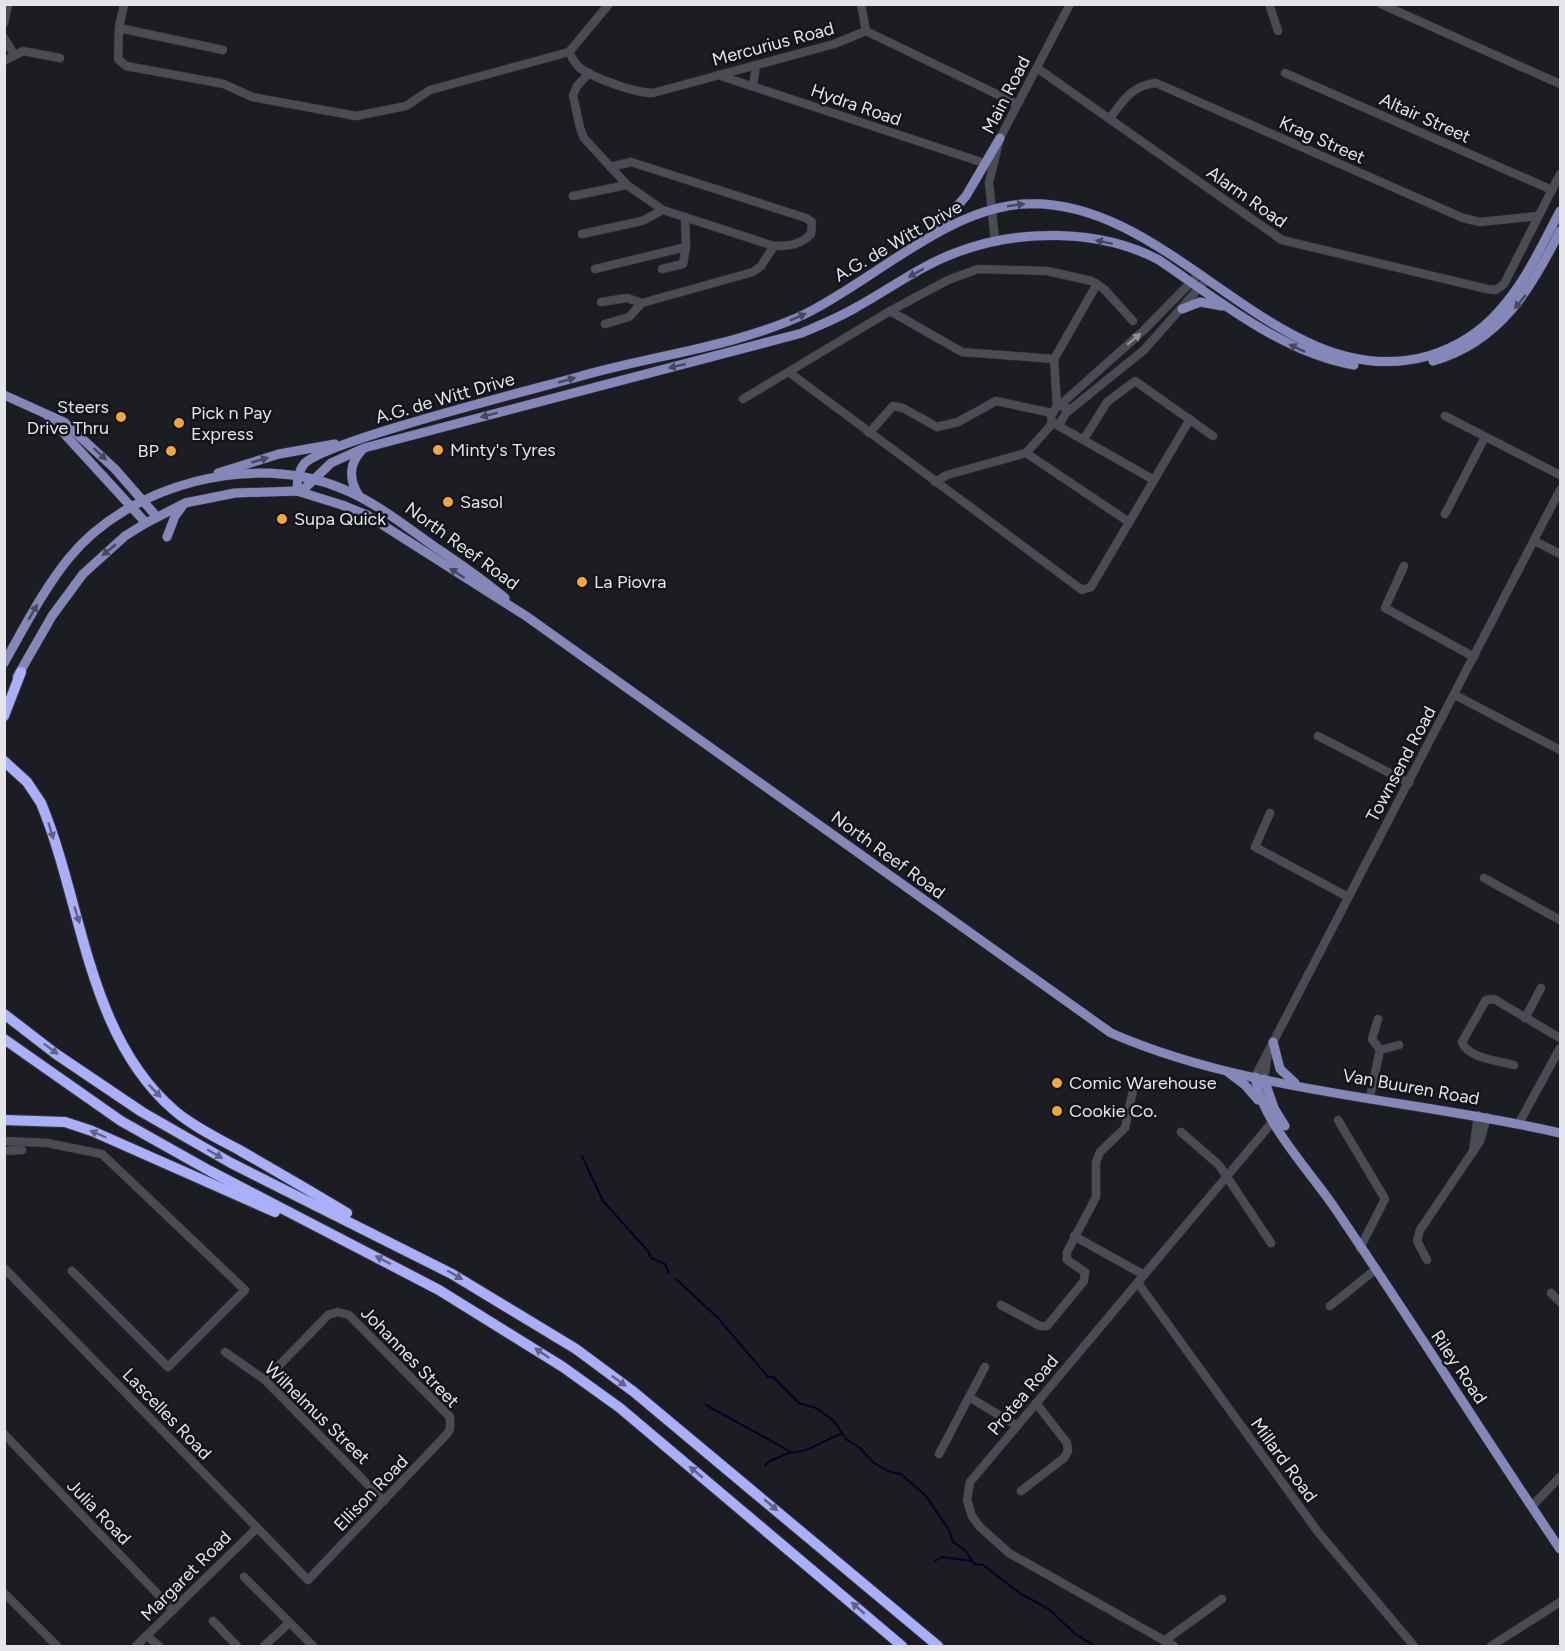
<svg xmlns="http://www.w3.org/2000/svg" width="1565" height="1651" font-family="Figtree,sans-serif">
<style>
.lines{fill:none;stroke-linecap:round;stroke-linejoin:round}
.stream{stroke:#060028;stroke-width:2}
.minor-casing{stroke:#38383d;stroke-width:9}
.major-casing{stroke:#38383d;stroke-width:10}
.highway-casing{stroke:#38383d;stroke-width:12}
.minor{stroke:#4b4c53;stroke-width:8}
.major{stroke:#8487b8;stroke-width:9}
.highway{stroke:#aaaffb;stroke-width:10}
.oneway{fill:#464861}
.oneway2{fill:#909196}
.oneway3{fill:#5e628a}
.poi-dot{fill:#f1a640;stroke:#131419;stroke-width:2}
.labels{text-anchor:middle;stroke-width:5;stroke-linejoin:round;paint-order:stroke}
.street-label{font-size:18px;fill:#e4e5e9;stroke:#131419}
.poi-label{font-size:18px;fill:#e4e5e9;stroke:#131419;text-anchor:start}
</style>
<rect width="100%" height="100%" fill="#1c1d23"/>
<g class="lines">
<g class="stream">
<path d="M 582,1156 L 603,1201 L 648,1251 L 651,1258 L 665,1264 L 669,1273"/>
<path d="M 676,1279 L 718,1318 L 768,1377 L 773,1377 L 799,1403 L 816,1408 L 834,1421 L 847,1440 L 859,1447 L 874,1463 L 890,1472 L 901,1474 L 926,1496 L 949,1530 L 953,1542 L 965,1550 L 974,1564 L 983,1565 L 1021,1594 L 1049,1609 L 1074,1633 L 1095,1646"/>
<path d="M 706,1405 L 791,1452 C 807,1454 826,1438 842,1434"/>
<path d="M 765,1466 L 768,1462 L 791,1452"/>
<path d="M 935,1561 L 942,1557 L 972,1561"/>
</g>
<g class="minor-casing">
<g id="minor">
<path d="M 124,4 L 119,28 L 118,59 L 126,66 L 224,84 L 252,97 L 356,116 L 406,106 L 430,90 L 569,52"/>
<path d="M 861,4 L 866,31"/>
<path d="M 1269,4 L 1278,31"/>
<path d="M 1381,4 L 1560,84"/>
<path d="M 4,23 L 8,4"/>
<path d="M 119,28 L 223,50"/>
<path d="M 866,31 L 1017,104"/>
<path d="M 4,38 L 14,54"/>
<path d="M 569,52 C 572,58 575,64 580,68 C 595,79 636,93 653,93 L 834,44 L 866,31"/>
<path d="M 569,52 L 609,4"/>
<path d="M 4,61 L 23,51 L 60,58"/>
<path d="M 1037,68 L 1282,240 L 1487,289 L 1496,290 L 1504,284 L 1560,174"/>
<path d="M 589,73 L 577,86 L 573,95 L 580,128 L 584,138 L 627,185 L 663,210 L 774,246 L 761,266 L 753,272 L 642,303 L 629,317 L 605,324"/>
<path d="M 1285,73 L 1552,190"/>
<path d="M 718,75 L 984,163"/>
<path d="M 753,86 L 756,65"/>
<path d="M 1110,118 C 1123,101 1132,85 1156,83 L 1463,218 L 1480,222 L 1538,216"/>
<path d="M 610,167 L 631,162 L 806,218 L 812,222 L 811,234 C 800,245 789,246 774,246"/>
<path d="M 573,196 L 627,185"/>
<path d="M 582,234 L 642,221 L 663,210"/>
<path d="M 995,241 L 989,182 L 1000,138 L 1070,4"/>
<path d="M 595,269 L 686,247 L 685,217"/>
<path d="M 662,269 L 683,264 L 686,247"/>
<path d="M 601,302 L 627,298 L 642,303"/>
<path d="M 890,311 L 962,352 L 1054,359"/>
<path d="M 790,373 L 1082,590 L 1091,587 L 1190,419"/>
<path d="M 743,399 L 890,311 L 948,280 L 978,269 L 1047,271 L 1092,281 L 1104,289 L 1133,321"/>
<path d="M 1060,405 L 1143,331 L 1199,274"/>
<path d="M 1057,406 L 1054,359 L 1097,284"/>
<path d="M 1066,413 L 1065,406 L 1057,406 L 1051,416 L 1052,424 L 1060,423 L 1066,413 L 1144,350 L 1207,279"/>
<path d="M 1445,416 L 1560,475"/>
<path d="M 1057,425 L 1154,480"/>
<path d="M 869,433 L 893,406 L 903,408 L 937,427 L 958,422 L 996,401 L 1052,413"/>
<path d="M 1084,439 L 1107,402 L 1135,381 L 1213,436"/>
<path d="M 1026,453 L 1052,424"/>
<path d="M 935,482 L 947,475 L 1026,453 L 1129,522"/>
<path d="M 1445,514 L 1485,437"/>
<path d="M 1535,541 L 1560,554"/>
<path d="M 1404,566 L 1385,608 L 1474,657"/>
<path d="M 1455,695 L 1560,750"/>
<path d="M 1318,736 L 1409,783"/>
<path d="M 1270,813 L 1255,847 L 1348,897"/>
<path d="M 1484,878 L 1560,920"/>
<path d="M 1525,1018 L 1541,988"/>
<path d="M 1378,1019 L 1372,1039 L 1380,1050"/>
<path d="M 1380,1050 L 1399,1045"/>
<path d="M 1514,1065 C 1499,1061 1467,1058 1462,1042 L 1486,1000 L 1494,999 L 1560,1038"/>
<path d="M 1255,1077 L 1560,490"/>
<path d="M 1264,1079 L 1268,1053"/>
<path d="M 1370,1097 L 1380,1050"/>
<path d="M 1338,1120 L 1385,1199 L 1360,1248"/>
<path d="M 1519,1123 L 1560,1048"/>
<path d="M 1181,1132 L 1219,1165 L 1271,1243"/>
<path d="M 4,1141 L 47,1143 L 102,1154 L 245,1290 L 168,1367 L 72,1271"/>
<path d="M 4,1151 L 22,1150"/>
<path d="M 1473,1152 L 1478,1115"/>
<path d="M 1074,1236 L 1144,1275"/>
<path d="M 1427,1260 L 1417,1241 L 1420,1230 L 1480,1141 L 1487,1117"/>
<path d="M 4,1268 L 308,1580 L 447,1434 L 450,1429 L 450,1417 L 349,1315 L 338,1312 L 328,1315 L 265,1380"/>
<path d="M 1138,1283 L 1318,1532 L 1414,1646"/>
<path d="M 1551,1293 L 1560,1302"/>
<path d="M 1001,1305 L 1040,1326 L 1047,1326 L 1084,1281 L 1085,1272 L 1067,1260 L 1067,1252 L 1096,1197 L 1096,1162 L 1100,1152 L 1125,1128 L 1133,1090"/>
<path d="M 1330,1306 L 1375,1270"/>
<path d="M 225,1352 L 265,1380 L 384,1501"/>
<path d="M 969,1397 L 985,1367"/>
<path d="M 4,1434 L 173,1610"/>
<path d="M 939,1454 L 969,1397 L 1017,1426"/>
<path d="M 1021,1491 L 1064,1458 L 1068,1451 L 1067,1443 L 1036,1403"/>
<path d="M 1532,1506 L 1560,1477"/>
<path d="M 244,1577 L 313,1646"/>
<path d="M 4,1593 L 57,1646"/>
<path d="M 213,1621 L 237,1646"/>
<path d="M 147,1636 L 159,1646"/>
<path d="M 1164,1641 L 1222,1599"/>
<path d="M 136,1646 L 257,1528"/>
<path d="M 264,1646 L 289,1623"/>
<path d="M 1174,1646 L 1009,1553 L 979,1526 L 972,1516 L 967,1500 L 970,1482 L 1275,1119"/>
<path d="M 1491,1646 L 1560,1602"/>
</g>
</g>
<g class="major-casing">
<g id="major">
<path d="M 934,232 L 966,196 L 1000,138"/>
<path d="M 1182,309 L 1200,302 L 1222,306"/>
<path d="M 1433,361 C 1500,342 1531,289 1560,231"/>
<path d="M 4,395 L 64,422 L 115,469 L 157,517"/>
<path d="M 48,416 L 146,523"/>
<path d="M 218,473 L 279,454 L 335,444"/>
<path d="M 297,491 C 297,482 298,471 304,464 C 322,442 539,388 581,376 C 654,355 735,347 805,314 C 874,280 946,209 1024,204 C 1172,195 1279,398 1428,356 C 1455,348 1481,332 1500,310 C 1526,281 1542,245 1560,211"/>
<path d="M 301,492 L 331,463 L 364,448 L 802,333 C 820,325 838,318 855,308 C 888,290 920,266 955,253 C 1017,229 1099,228 1159,260 C 1218,300 1283,353 1354,365"/>
<path d="M 359,496 C 349,480 348,465 362,450"/>
<path d="M 167,537 L 175,516 L 183,505"/>
<path d="M 4,663 C 24,628 43,590 69,558 C 129,484 254,451 343,489 C 377,503 405,526 435,547 C 459,563 482,579 505,598"/>
<path d="M 17,677 L 52,616 L 83,574 L 125,536 L 146,523 L 185,503 L 235,493 L 297,491 L 342,505 L 367,515 L 526,616 L 1111,1033 C 1248,1093 1414,1099 1560,1133"/>
<path d="M 1273,1042 L 1280,1069 L 1295,1083"/>
<path d="M 1229,1073 L 1245,1085 L 1258,1100"/>
<path d="M 1255,1077 C 1262,1121 1307,1168 1332,1204 C 1410,1318 1483,1435 1560,1549"/>
<path d="M 1264,1079 L 1274,1108 L 1285,1126"/>
</g>
</g>
<g class="highway-casing">
<g id="highway">
<path d="M 4,716 L 21,672"/>
<path d="M 4,761 L 27,782 L 41,803 C 83,904 87,1036 175,1111 C 194,1127 219,1139 241,1151 C 276,1171 312,1192 347,1213"/>
<path d="M 4,1014 L 56,1054 L 142,1112 L 231,1163 L 452,1274 L 576,1349 L 634,1392 L 938,1646"/>
<path d="M 4,1039 L 121,1121 L 210,1171 L 439,1290 L 563,1367 L 620,1408 L 902,1646"/>
<path d="M 4,1120 L 65,1122 L 92,1131 L 275,1212"/>
</g>
</g>
<use href="#minor" class="minor"/>
<use href="#major" class="major"/>
<use href="#highway" class="highway"/>
</g>
<defs><path id="oneway-solid" d="M-6-.8H1V-3.2L6.5 0L1 3.2V.8H-6Z" transform="scale(1.5)"/></defs>
<g class="oneway">
<use href="#oneway-solid" transform="translate(1016 205) rotate(-8)"/>
<use href="#oneway-solid" transform="translate(1104 242) rotate(-168)"/>
<use href="#oneway-solid" transform="translate(916 273) rotate(151)"/>
<use href="#oneway-solid" transform="translate(1520 302) rotate(129)"/>
<use href="#oneway-solid" transform="translate(798 317) rotate(-24)"/>
<use href="#oneway-solid" transform="translate(1297 348) rotate(-155)"/>
<use href="#oneway-solid" transform="translate(677 366) rotate(167)"/>
<use href="#oneway-solid" transform="translate(567 380) rotate(-16)"/>
<use href="#oneway-solid" transform="translate(489 415) rotate(165)"/>
<use href="#oneway-solid" transform="translate(100 454) rotate(43)"/>
<use href="#oneway-solid" transform="translate(260 460) rotate(-17)"/>
<use href="#oneway-solid" transform="translate(109 550) rotate(140)"/>
<use href="#oneway-solid" transform="translate(457 573) rotate(-147)"/>
<use href="#oneway-solid" transform="translate(33 612) rotate(-60)"/>
</g>
<use class="oneway2" href="#oneway-solid" transform="translate(1134 339) rotate(-40)"/>
<g class="oneway3">
<use href="#oneway-solid" transform="translate(51 831) rotate(73)"/>
<use href="#oneway-solid" transform="translate(77 915) rotate(73)"/>
<use href="#oneway-solid" transform="translate(51 1049) rotate(37)"/>
<use href="#oneway-solid" transform="translate(155 1091) rotate(45)"/>
<use href="#oneway-solid" transform="translate(98 1134) rotate(-157)"/>
<use href="#oneway-solid" transform="translate(215 1154) rotate(30)"/>
<use href="#oneway-solid" transform="translate(383 1260) rotate(-152)"/>
<use href="#oneway-solid" transform="translate(455 1275) rotate(30)"/>
<use href="#oneway-solid" transform="translate(542 1353) rotate(-146)"/>
<use href="#oneway-solid" transform="translate(619 1381) rotate(36)"/>
<use href="#oneway-solid" transform="translate(696 1472) rotate(-140)"/>
<use href="#oneway-solid" transform="translate(771 1505) rotate(40)"/>
<use href="#oneway-solid" transform="translate(858 1608) rotate(-139)"/>
</g>
<g class="poi-dot">
<circle cx="121" cy="417" r="6"/>
<circle cx="179" cy="423" r="6"/>
<circle cx="438" cy="450" r="6"/>
<circle cx="171" cy="451" r="6"/>
<circle cx="448" cy="502" r="6"/>
<circle cx="282" cy="519" r="6"/>
<circle cx="582" cy="582" r="6"/>
<circle cx="1057" cy="1083" r="6"/>
<circle cx="1057" cy="1111" r="6"/>
</g>
<g class="labels">
<g class="street-label">
<text transform="translate(773 44) rotate(-15)" y="6">Mercurius Road</text>
<text transform="translate(1006 95) rotate(-63)" y="6">Main Road</text>
<text transform="translate(856 105) rotate(19)" y="6">Hydra Road</text>
<text transform="translate(1425 118) rotate(24)" y="6">Altair Street</text>
<text transform="translate(1322 140) rotate(24)" y="6">Krag Street</text>
<text transform="translate(1247 197) rotate(35)" y="6">Alarm Road</text>
<text transform="translate(898 241) rotate(-30)" y="6">A.G. de Witt Drive</text>
<text transform="translate(445 398) rotate(-16)" y="6">A.G. de Witt Drive</text>
<text transform="translate(462 546) rotate(36)" y="6">North Reef Road</text>
<text transform="translate(1401 764) rotate(-62)" y="6">Townsend Road</text>
<text transform="translate(888 855) rotate(36)" y="6">North Reef Road</text>
<text transform="translate(1411 1087) rotate(10)" y="6">Van Buuren Road</text>
<text transform="translate(410 1357) rotate(46)" y="6">Johannes Street</text>
<text transform="translate(1459 1367) rotate(56)" y="6">Riley Road</text>
<text transform="translate(1023 1395) rotate(-50)" y="6">Protea Road</text>
<text transform="translate(317 1413) rotate(44)" y="6">Wilhelmus Street</text>
<text transform="translate(167 1414) rotate(46)" y="6">Lascelles Road</text>
<text transform="translate(1284 1460) rotate(54)" y="6">Millard Road</text>
<text transform="translate(371 1493) rotate(-46)" y="6">Ellison Road</text>
<text transform="translate(99 1512) rotate(46)" y="6">Julia Road</text>
<text transform="translate(186 1576) rotate(-45)" y="6">Margaret Road</text>
</g>
<g class="poi-label">
<text x="109" y="413" text-anchor="end">Steers<tspan x="109" dy="21">Drive Thru</tspan></text>
<text x="191" y="419">Pick n Pay<tspan x="191" dy="21">Express</tspan></text>
<text x="450" y="456">Minty's Tyres</text>
<text x="159" y="457" text-anchor="end">BP</text>
<text x="460" y="508">Sasol</text>
<text x="294" y="525">Supa Quick</text>
<text x="594" y="588">La Piovra</text>
<text x="1069" y="1089">Comic Warehouse</text>
<text x="1069" y="1117">Cookie Co.</text>
</g>
</g>
<rect width="1565" height="1651" fill="none" stroke="#e4e5e9" stroke-width="12"/>
</svg>
